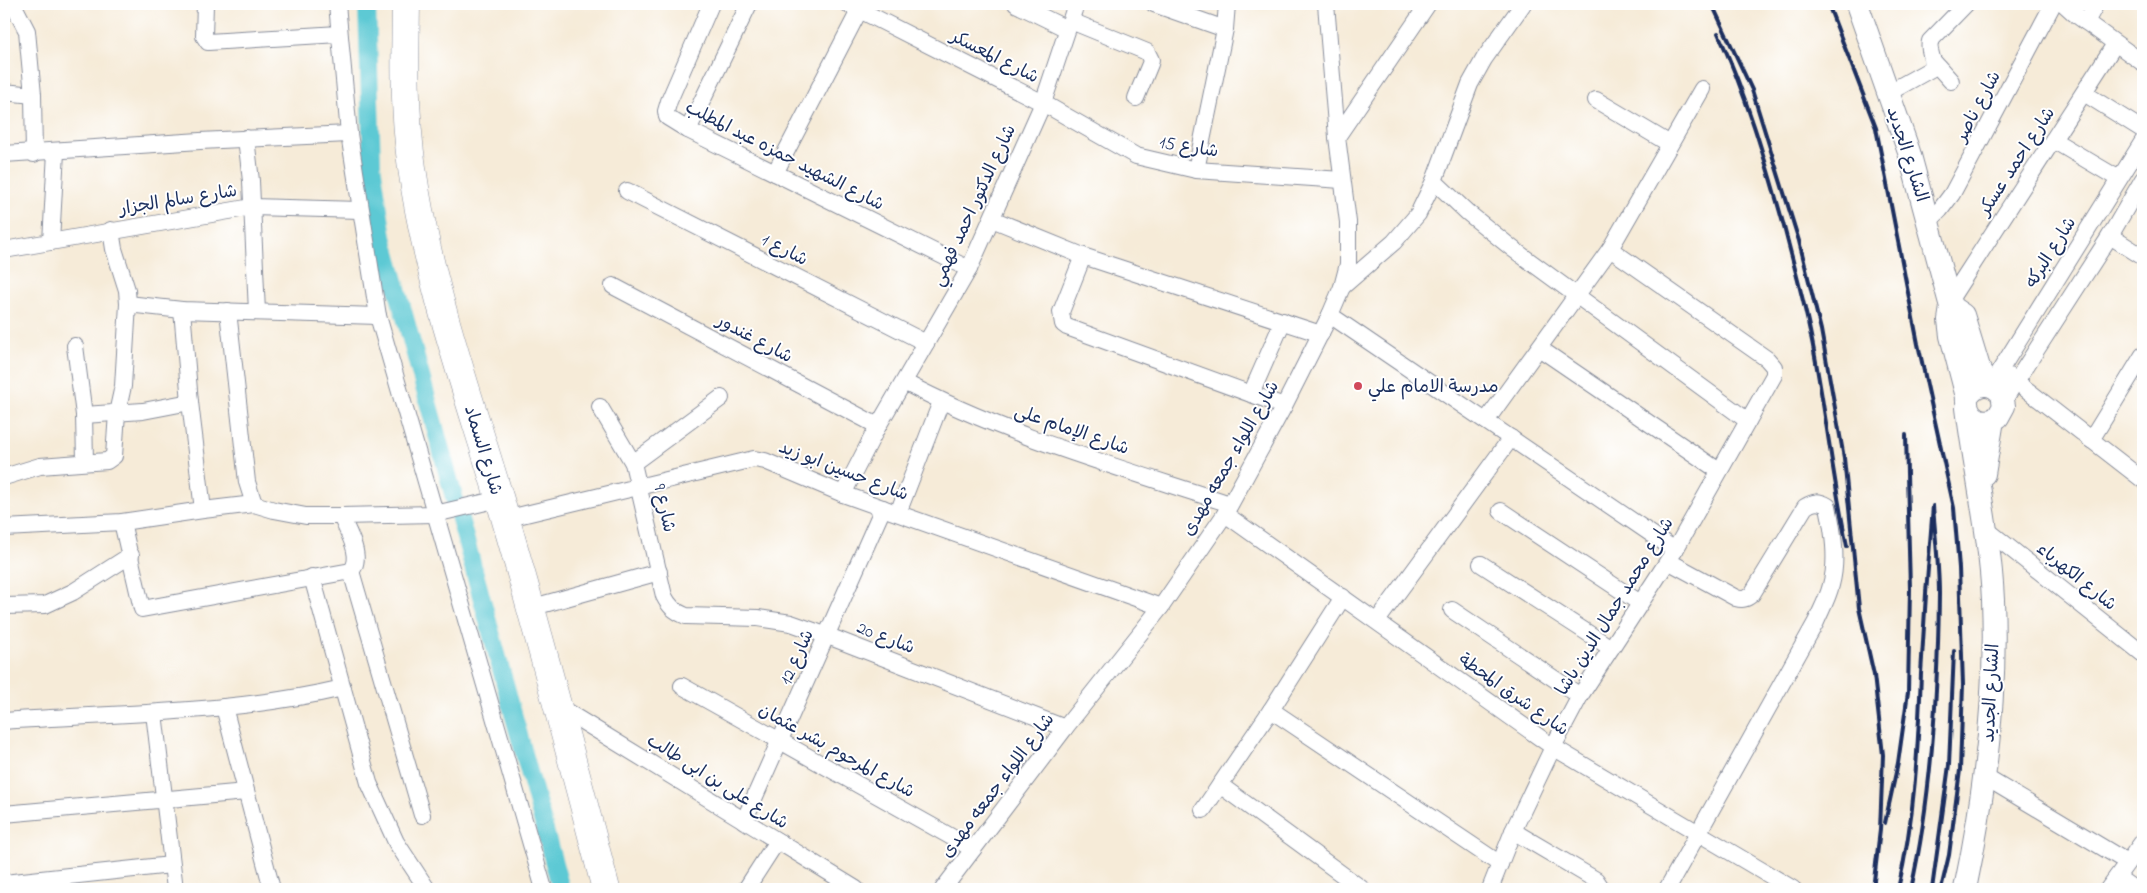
<svg xmlns="http://www.w3.org/2000/svg" width="2147" height="893" font-family="'Indie Flower','Playpen Sans Arabic',sans-serif">
<style>
.lines{fill:none;stroke-linecap:round;stroke-linejoin:round}
.canal{stroke:#5dc9d4;stroke-width:18}
.street-casing{stroke:#888d9b;stroke-width:18}
.secondary-casing{stroke:#888d9b;stroke-width:24}
.highway-casing{stroke:#888d9b;stroke-width:29}
.street{stroke:#fff;stroke-width:16}
.secondary{stroke:#fff;stroke-width:22}
.highway{stroke:#fff;stroke-width:28}
.rail{stroke:#1b2f5e;stroke-width:4}
.poi-dot{fill:#d1495b;stroke:#fff;stroke-width:2}
.labels{text-anchor:middle;stroke-width:4;stroke-linejoin:round;paint-order:stroke}
.street-label{font-size:18px;fill:#1b2f5e;stroke:#fff}
.poi-label{font-size:18px;fill:#1b2f5e;stroke:#fff;text-anchor:start}
</style>
<rect width="100%" height="100%" fill="#fff"/>
<filter id="ink" filterUnits="userSpaceOnUse"><feTurbulence type="fractalNoise" baseFrequency=".02" numOctaves="2"/><feDisplacementMap in="SourceGraphic" scale="10" xChannelSelector="R" yChannelSelector="G"/><feConvolveMatrix kernelMatrix="1 2 1 2 8 2 1 2 1" color-interpolation-filters="sRGB"/></filter>
<filter id="wash" filterUnits="userSpaceOnUse"><feTurbulence type="fractalNoise" baseFrequency=".0096" numOctaves="4" result="noise"/><feDisplacementMap in="SourceGraphic" scale="20" xChannelSelector="R" yChannelSelector="G"/><feGaussianBlur stdDeviation="1.12" result="paint"/><feColorMatrix in="noise" values="0 0 0 0 0 0 0 0 0 0 0 0 0 0 0 0 0 1.4 0 .05"/><feComposite in="paint" operator="in"/></filter>
<g filter="url(#wash)">
<rect width="100%" height="100%" fill="#f6ebd8"/>
<g class="lines">
<path class="canal" d="M 367,4 L 372,165 L 383,237 L 561,889"/>
</g>
</g>
<g filter="url(#ink)">
<g class="lines">
<g class="street-casing">
<g id="street">
<path d="M 13,4 L 27,31 L 33,95 L 34,154"/>
<path d="M 205,4 L 204,36 L 208,42 L 339,34"/>
<path d="M 337,4 L 349,134 L 378,316 L 544,889"/>
<path d="M 711,4 L 669,101 L 666,111 L 667,117 L 688,130 L 969,269"/>
<path d="M 848,4 L 1043,103 L 1136,156 L 1196,170 L 1342,180"/>
<path d="M 1016,4 L 1067,29"/>
<path d="M 1154,4 L 1225,29"/>
<path d="M 2064,4 L 2075,14 L 2143,63"/>
<path d="M 1071,21 L 1147,52 L 1151,60 L 1150,64 L 1136,98"/>
<path d="M 2086,22 L 2096,4"/>
<path d="M 1934,62 L 1951,81"/>
<path d="M 4,92 L 33,95"/>
<path d="M 1888,93 L 1931,69 C 1936,59 1927,52 1930,41 L 1966,4"/>
<path d="M 2084,93 L 2143,130"/>
<path d="M 1596,100 L 1670,144"/>
<path d="M 688,130 L 749,4"/>
<path d="M 1337,137 L 1428,4"/>
<path d="M 246,138 L 251,181 L 257,312"/>
<path d="M 2053,140 L 2119,179"/>
<path d="M 4,154 L 200,141 L 349,134"/>
<path d="M 1196,170 L 1225,29 L 1227,4"/>
<path d="M 775,173 L 860,9"/>
<path d="M 1434,181 L 1470,84 L 1484,59 L 1523,4"/>
<path d="M 627,191 L 926,343"/>
<path d="M 992,219 L 1083,256 L 1321,334"/>
<path d="M 1929,221 L 1940,210 L 1952,194 L 2053,4"/>
<path d="M 2110,236 L 2143,257"/>
<path d="M 51,242 L 56,152"/>
<path d="M 4,250 L 252,207 L 360,210"/>
<path d="M 1083,256 L 1061,312 L 1063,324 L 1067,327 L 1284,406"/>
<path d="M 613,286 L 878,426"/>
<path d="M 1342,287 L 1394,242 L 1418,214 L 1434,181 L 1467,212 L 1513,249 L 1748,421"/>
<path d="M 1949,301 L 2115,44"/>
<path d="M 128,304 L 182,310 L 378,316"/>
<path d="M 228,311 L 247,482 L 254,504 L 274,510 L 306,516 L 341,516 L 435,514 L 499,499"/>
<path d="M 1330,315 L 1675,550"/>
<path d="M 75,346 L 84,415 L 85,461"/>
<path d="M 1539,348 L 1719,471"/>
<path d="M 2009,376 L 2143,480"/>
<path d="M 904,382 C 1006,436 1121,468 1230,504"/>
<path d="M 1991,385 L 2143,141"/>
<path d="M 1251,394 L 1283,321"/>
<path d="M 2004,400 L 2110,236 L 2143,179"/>
<path d="M 600,407 L 633,463 L 664,596 C 669,606 674,611 686,616 L 758,618 L 791,623 L 828,636 L 1065,728"/>
<path d="M 84,415 L 143,411 L 190,402"/>
<path d="M 1486,421 L 1610,249 L 1702,89"/>
<path d="M 2091,440 L 2143,355"/>
<path d="M 633,463 L 721,398"/>
<path d="M 4,477 L 40,466 L 107,461 L 114,456 L 117,413 L 123,386 L 128,304 L 127,290 L 114,249 L 111,230"/>
<path d="M 843,494 L 878,426 L 969,269 L 1043,103 L 1076,4"/>
<path d="M 203,510 L 254,504"/>
<path d="M 1501,511 L 1640,603"/>
<path d="M 898,513 L 941,402"/>
<path d="M 1225,514 L 1553,747 L 1793,889"/>
<path d="M 341,516 C 347,531 364,557 351,571"/>
<path d="M 505,519 L 754,459 L 765,461 L 843,494 L 1161,607"/>
<path d="M 122,522 L 142,609 L 351,571 L 422,815"/>
<path d="M 4,528 L 122,522 L 203,510 L 190,402 L 182,310"/>
<path d="M 1986,529 L 2143,654"/>
<path d="M 1481,564 L 1611,648"/>
<path d="M 312,577 L 369,783 L 396,842 L 427,889"/>
<path d="M 4,606 L 45,605 L 73,592 L 131,555"/>
<path d="M 530,608 L 659,572"/>
<path d="M 1452,610 L 1580,696"/>
<path d="M 1377,621 L 1511,438"/>
<path d="M 682,686 L 973,849"/>
<path d="M 224,707 L 272,889"/>
<path d="M 559,707 L 856,889"/>
<path d="M 1271,710 L 1500,864"/>
<path d="M 154,713 L 175,889"/>
<path d="M 4,721 C 117,713 232,714 343,688"/>
<path d="M 1985,777 L 2127,862"/>
<path d="M 1220,785 L 1362,889"/>
<path d="M 1203,810 L 1271,710 L 1343,597"/>
<path d="M 4,814 L 246,792"/>
<path d="M 744,821 L 883,508"/>
<path d="M 1513,831 L 1596,880 L 1602,889"/>
<path d="M 2117,877 L 2134,889"/>
<path d="M 4,883 L 171,865"/>
<path d="M 746,889 L 777,841"/>
<path d="M 943,889 L 1065,728 L 1161,607 L 1225,514 L 1284,406 L 1330,315 L 1342,287 L 1348,264 L 1348,222 L 1337,137 L 1326,4"/>
<path d="M 1490,889 L 1513,831 L 1553,747 L 1580,696 L 1675,550 L 1774,375 L 1774,367 L 1767,359 L 1610,249"/>
<path d="M 1667,889 L 1816,622 C 1821,610 1828,598 1831,585 C 1838,560 1833,531 1828,506 C 1819,501 1814,501 1805,507 L 1752,594 C 1746,599 1743,600 1736,598 L 1668,561"/>
<path d="M 2108,889 L 2143,841"/>
</g>
</g>
<g class="secondary-casing">
<g id="secondary">
<path d="M 1857,4 L 1909,152 L 1951,307 L 1949,320 L 1951,336 L 1967,397 C 1965,416 1982,427 1998,417 L 2004,406 L 2002,394 C 1991,381 1976,382 1967,397"/>
<path d="M 1951,307 L 1963,315 L 1984,384"/>
<path d="M 1984,474 L 1993,420"/>
<path d="M 1965,889 C 1985,794 1997,697 1993,600 C 1990,535 1975,472 1967,408"/>
</g>
</g>
<g class="highway-casing">
<path id="highway" d="M 406,4 C 405,59 404,114 412,168 C 428,282 467,390 500,500 C 538,629 572,759 606,889"/>
</g>
<use href="#street" class="street"/>
<use href="#secondary" class="secondary"/>
<use href="#highway" class="highway"/>
<g class="rail">
<path d="M 1712,4 L 1752,90 L 1799,241 L 1821,330 L 1844,458 L 1859,608 L 1874,675 L 1883,755 L 1880,830 L 1873,889"/>
<path d="M 1828,4 L 1876,128 L 1918,344 L 1954,508 L 1959,568 L 1963,685 L 1960,770 L 1949,855 L 1941,889"/>
<path d="M 1718,33 C 1746,94 1765,159 1783,223 C 1796,273 1810,323 1818,374 C 1828,431 1835,489 1847,546"/>
<path d="M 1885,823 L 1898,763 L 1908,692 L 1910,589 L 1906,435"/>
<path d="M 1898,889 C 1915,817 1918,748 1921,674 C 1924,618 1928,562 1933,506 C 1935,535 1939,565 1939,594 C 1938,689 1932,796 1911,889"/>
<path d="M 1932,889 L 1949,765 L 1954,651"/>
</g>
</g>
</g>
<circle class="poi-dot" cx="1358" cy="386" r="5"/>
<g class="labels">
<g class="street-label">
<text transform="translate(995 56) rotate(27)" y="6">شارع المعسكر</text>
<text transform="translate(1977 106) rotate(-62)" y="6">شارع ناصر</text>
<text transform="translate(1189 146) rotate(9)" y="6">شارع 15</text>
<text transform="translate(1908 154) rotate(72)" y="6">الشارع الجديد</text>
<text transform="translate(785 155) rotate(27)" y="6">شارع الشهيد حمزه عبد المطلب</text>
<text transform="translate(2016 161) rotate(-57)" y="6">شارع احمد عسكر</text>
<text transform="translate(178 199) rotate(-9)" y="6">شارع سالم الجزار</text>
<text transform="translate(973 205) rotate(-65)" y="6">شارع الدكتور احمد فهمي</text>
<text transform="translate(785 249) rotate(27)" y="6">شارع 1</text>
<text transform="translate(2050 252) rotate(-58)" y="6">شارع البركه</text>
<text transform="translate(755 338) rotate(28)" y="6">شارع غندور</text>
<text transform="translate(1072 429) rotate(19)" y="6">شارع الإمام على</text>
<text transform="translate(484 450) rotate(73)" y="6">شارع السماد</text>
<text transform="translate(1230 458) rotate(-60)" y="6">شارع اللواء جمعه مهدى</text>
<text transform="translate(844 470) rotate(21)" y="6">شارع حسين ابو زيد</text>
<text transform="translate(665 508) rotate(77)" y="6">شارع 9</text>
<text transform="translate(2077 576) rotate(39)" y="6">شارع الكهرباء</text>
<text transform="translate(1614 606) rotate(-58)" y="6">شارع محمد جمال الدين باشا</text>
<text transform="translate(886 637) rotate(21)" y="6">شارع 20</text>
<text transform="translate(796 657) rotate(-66)" y="6">شارع 12</text>
<text transform="translate(1990 693) rotate(-87)" y="6">الشارع الجديد</text>
<text transform="translate(1514 694) rotate(35)" y="6">شارع شرق المحطة</text>
<text transform="translate(837 750) rotate(29)" y="6">شارع المرحوم بشر عثمان</text>
<text transform="translate(718 781) rotate(32)" y="6">شارع على بن ابى طالب</text>
<text transform="translate(997 785) rotate(-53)" y="6">شارع اللواء جمعه مهدى</text>
</g>
<g class="poi-label">
<text x="1368" y="392">مدرسة الامام علي</text>
</g>
</g>
<rect width="2147" height="893" fill="none" stroke="#fff" stroke-width="20"/>
</svg>
